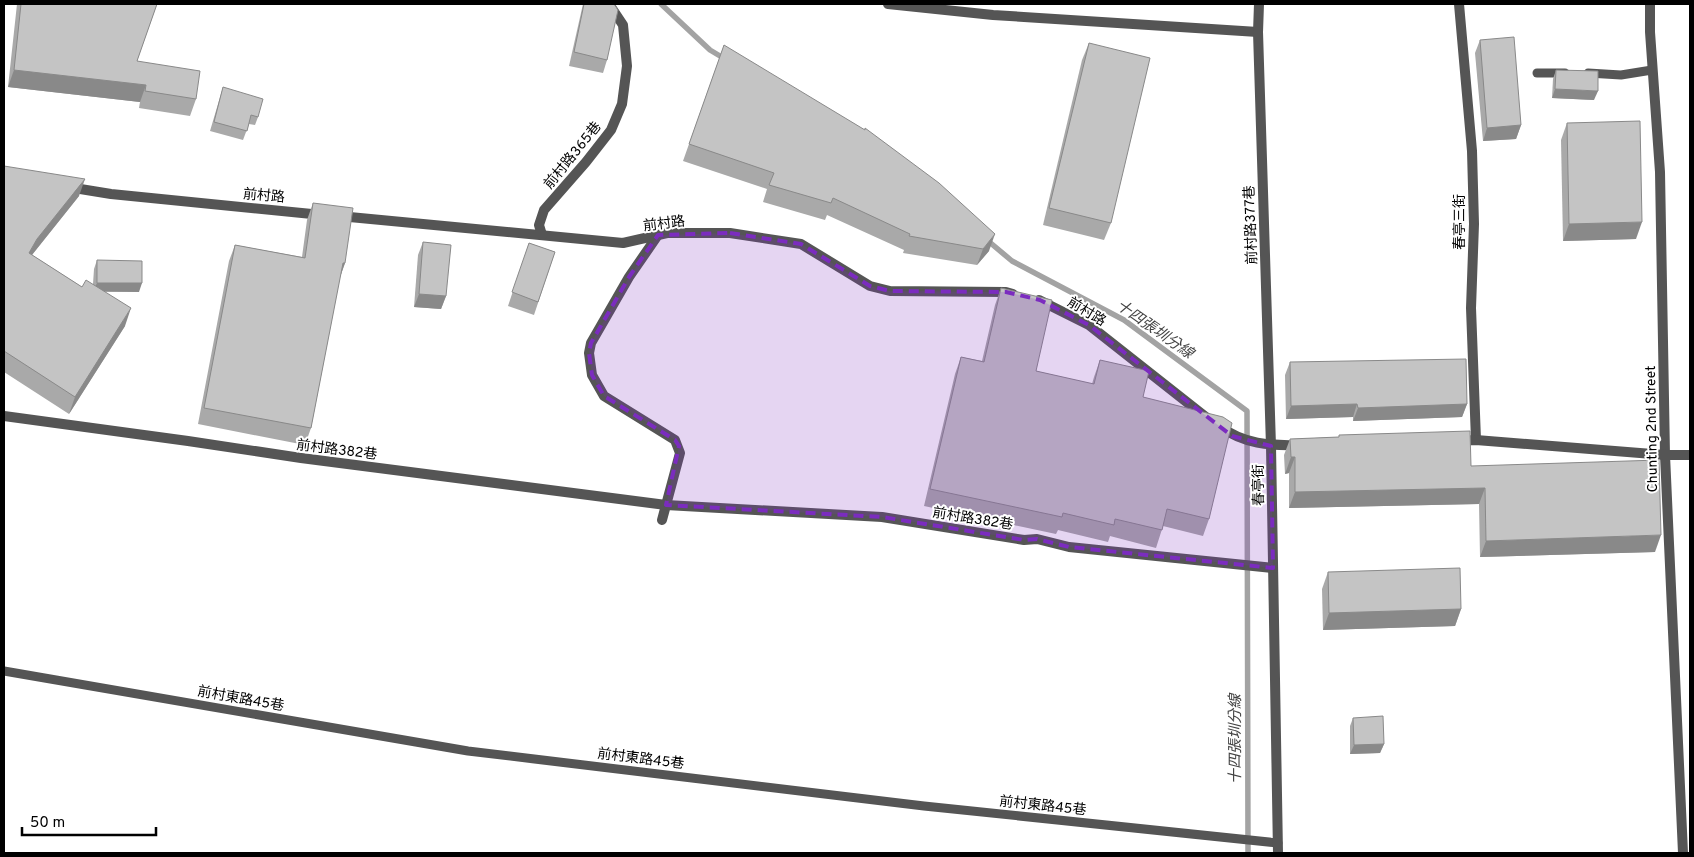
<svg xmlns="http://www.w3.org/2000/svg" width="1694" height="857" font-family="Overpass,'Noto Sans TC',sans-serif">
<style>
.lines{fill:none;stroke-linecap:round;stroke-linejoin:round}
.stream{stroke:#a3a3a3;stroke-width:5.5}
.lane{stroke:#555;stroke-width:9}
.street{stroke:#555;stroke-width:10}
.wall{fill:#a9a9a9}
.shaded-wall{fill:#898989}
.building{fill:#c4c4c4;stroke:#898989}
.marked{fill:#7b2cbf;fill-opacity:0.2;stroke:#7b2cbf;stroke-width:4;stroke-dasharray:10 6;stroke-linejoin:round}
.labels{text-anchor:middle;stroke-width:4;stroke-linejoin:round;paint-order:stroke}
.street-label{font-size:14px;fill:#000;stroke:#fff}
.water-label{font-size:15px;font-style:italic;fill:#444;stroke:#fff}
</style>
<rect width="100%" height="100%" fill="#fff"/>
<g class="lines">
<g class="stream">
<path d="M 661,4 L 710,50 L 725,59"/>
<path d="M 987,240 L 1012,261 L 1124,320 L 1247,411 L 1248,853"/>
</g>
<g class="lane">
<path d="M 1537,73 L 1565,73"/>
<path d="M 1588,73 L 1621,75 L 1652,70"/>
<path d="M 4,671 L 468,751 L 924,806 L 1278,843"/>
</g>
<g class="street">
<path d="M 888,4 L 993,15 L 1258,32"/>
<path d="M 1259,4 L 1258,32 L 1271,446 L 1278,853"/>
<path d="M 1459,4 L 1472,151 L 1474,224 L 1471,308 L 1476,440"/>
<path d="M 1650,4 L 1650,32 L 1660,172 L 1665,455 L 1683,853"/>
<path d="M 68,187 L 111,194 L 322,215"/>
<path d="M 339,216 L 623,243 L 667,233 L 730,233 L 801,244 L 870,286 L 890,291 L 1006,292 L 1013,294"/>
<path d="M 542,235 L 539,225 L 544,210 L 586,162 L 611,130 L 622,104 L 627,66 L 623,25 L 609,4"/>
<path d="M 658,235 L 629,277 L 591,343 L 589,353 L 592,375 L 604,396 L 675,440 L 680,453 L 662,520"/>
<path d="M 1039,300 L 1089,325 L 1207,418"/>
<path d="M 4,416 L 188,441 L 301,458 L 666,505 L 882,517 L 1024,540 L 1037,539 L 1069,547 L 1273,568"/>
<path d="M 1219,426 C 1244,444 1269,446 1300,445"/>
<path d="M 1457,441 L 1476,440 L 1665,455 L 1690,455"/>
</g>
</g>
<g class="wall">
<path d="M 17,4 L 157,4 L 137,61 L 196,99 L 190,116 L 139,108 L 140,102 L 8,87 Z"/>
<path d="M 583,4 L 614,4 L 607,60 L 603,73 L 569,66 Z"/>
<path d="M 1480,40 L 1521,125 L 1516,139 L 1483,141 L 1475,53 Z"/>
<path d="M 1089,43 L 1111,223 L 1104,240 L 1043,225 L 1082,60 Z"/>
<path d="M 724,45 L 989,251 L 977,265 L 903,253 L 904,250 L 827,215 L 825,220 L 763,202 L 767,189 L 683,161 Z"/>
<path d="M 1556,70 L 1594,100 L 1552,98 L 1553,79 Z"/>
<path d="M 223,87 L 258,117 L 255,125 L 249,124 L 243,140 L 210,131 Z"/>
<path d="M 1567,123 L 1636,239 L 1563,241 L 1561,140 Z"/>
<path d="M 4,166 L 79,196 L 32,255 L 82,287 L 93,284 L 94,269 L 97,260 L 139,292 L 105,292 L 125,326 L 69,414 L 4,372 Z"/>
<path d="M 313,203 L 345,263 L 340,277 L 311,428 L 305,445 L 198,424 L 229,261 L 235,245 L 302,257 L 307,220 Z"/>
<path d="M 423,242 L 446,296 L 441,309 L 414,307 L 418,255 Z"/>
<path d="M 529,243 L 555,252 L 534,315 L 508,306 Z"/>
<path d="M 1001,288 L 1036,371 L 1092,384 L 1094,377 L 1100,360 L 1143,397 L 1209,519 L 1203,536 L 1163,526 L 1156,548 L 1110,536 L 1108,542 L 1058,530 L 1056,534 L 924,506 L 955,374 L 961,357 L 982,361 L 995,305 Z"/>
<path d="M 1290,362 L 1467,404 L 1462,417 L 1353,421 L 1353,417 L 1286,419 L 1285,375 Z"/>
<path d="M 1339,435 L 1471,466 L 1655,552 L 1480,557 L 1479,504 L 1289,508 L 1289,473 L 1285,474 L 1284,455 L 1290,439 L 1339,437 Z"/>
<path d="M 1328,572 L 1461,609 L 1455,626 L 1323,630 L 1322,589 Z"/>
<path d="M 1353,718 L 1384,744 L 1380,753 L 1350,754 L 1350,726 Z"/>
</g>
<g class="shaded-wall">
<path d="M 14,70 L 146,85 L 140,102 L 8,87 Z"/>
<path d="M 1555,89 L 1598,91 L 1594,100 L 1552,98 Z"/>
<path d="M 1521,125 L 1516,139 L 1483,141 L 1487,128 Z"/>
<path d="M 85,179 L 79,196 L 31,256 L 29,253 L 37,239 Z"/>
<path d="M 1642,222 L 1636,239 L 1563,241 L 1569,224 Z"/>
<path d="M 995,234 L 989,251 L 977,265 L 983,249 Z"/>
<path d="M 343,263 L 345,263 L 339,280 Z"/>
<path d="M 97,283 L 142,283 L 139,292 L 93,291 Z"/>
<path d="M 419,294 L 446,296 L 441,309 L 414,307 Z"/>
<path d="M 131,308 L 125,326 L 69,414 L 75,397 Z"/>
<path d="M 1357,404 L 1353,417 L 1286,419 L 1291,406 Z"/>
<path d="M 1467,404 L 1462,417 L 1353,421 L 1358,408 Z"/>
<path d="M 1291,457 L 1295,457 L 1289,473 L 1285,474 Z"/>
<path d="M 1485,488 L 1479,504 L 1289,508 L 1295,492 Z"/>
<path d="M 1661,535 L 1655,552 L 1480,557 L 1486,541 Z"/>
<path d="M 1461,609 L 1455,626 L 1323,630 L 1329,613 Z"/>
<path d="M 1384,744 L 1380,753 L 1350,754 L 1354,745 Z"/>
</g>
<g class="building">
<path d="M 21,4 L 157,4 L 137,61 L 200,71 L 196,99 L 145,91 L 146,85 L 14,70 Z"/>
<path d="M 584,4 L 614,4 L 618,10 L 607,60 L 574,52 Z"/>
<path d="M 1514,37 L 1521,125 L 1487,128 L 1480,40 Z"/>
<path d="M 1089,43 L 1150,58 L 1111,223 L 1049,208 Z"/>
<path d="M 724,45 L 865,130 L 865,128 L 939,183 L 995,234 L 983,249 L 909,236 L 910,234 L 833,198 L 831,203 L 769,185 L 774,173 L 689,144 Z"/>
<path d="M 1556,70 L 1598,71 L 1598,91 L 1555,89 Z"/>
<path d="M 223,87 L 263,99 L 258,117 L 251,115 L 247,131 L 214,122 Z"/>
<path d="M 1640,121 L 1642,222 L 1569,224 L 1567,123 Z"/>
<path d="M 4,166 L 85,179 L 37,239 L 29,253 L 82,287 L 86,280 L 131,308 L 75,397 L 4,351 Z"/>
<path d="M 313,203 L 353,208 L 345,263 L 343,263 L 311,428 L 204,408 L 235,245 L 305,258 Z"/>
<path d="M 423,242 L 451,245 L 446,296 L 419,294 Z"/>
<path d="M 529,243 L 555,252 L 538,302 L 512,292 Z"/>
<path d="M 97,260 L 142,261 L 142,283 L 97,283 Z"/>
<path d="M 1001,288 L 1052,300 L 1036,371 L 1094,384 L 1100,360 L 1149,371 L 1143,397 L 1223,417 L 1232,423 L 1209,519 L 1167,509 L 1162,530 L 1115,519 L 1114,525 L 1063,513 L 1062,517 L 930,489 L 961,357 L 984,362 Z"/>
<path d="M 1466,359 L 1467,404 L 1358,408 L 1357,404 L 1291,406 L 1290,362 Z"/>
<path d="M 1470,431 L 1471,466 L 1659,460 L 1661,535 L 1486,541 L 1485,488 L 1295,492 L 1295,457 L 1291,457 L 1290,439 L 1339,437 L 1339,435 Z"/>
<path d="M 1460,568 L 1461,609 L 1329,613 L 1328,572 Z"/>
<path d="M 1383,716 L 1384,744 L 1354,745 L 1353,718 Z"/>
</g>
<path class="marked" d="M 730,233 L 801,244 L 870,286 L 890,291 L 1006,292 L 1040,300 L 1089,325 L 1232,436 L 1271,446 L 1273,568 L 1069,547 L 1037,539 L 1024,540 L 882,517 L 666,505 L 679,446 L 675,440 L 604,396 L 592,375 L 589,353 L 591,343 L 629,277 L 658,235 Z"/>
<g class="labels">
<g class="street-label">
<text transform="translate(572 155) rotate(-51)" y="5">前村路365巷</text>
<text transform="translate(264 195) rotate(5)" y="5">前村路</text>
<text transform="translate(1459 222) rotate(-90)" y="5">春亭三街</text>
<text transform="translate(664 223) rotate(-7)" y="5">前村路</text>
<text transform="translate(1250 225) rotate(-92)" y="5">前村路377巷</text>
<text transform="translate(1087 311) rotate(31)" y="5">前村路</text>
<text transform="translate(1651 429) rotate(-91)" y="5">Chunting 2nd Street</text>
<text transform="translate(337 449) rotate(7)" y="5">前村路382巷</text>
<text transform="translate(1258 485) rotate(-91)" y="5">春亭街</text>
<text transform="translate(973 518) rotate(9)" y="5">前村路382巷</text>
<text transform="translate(241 698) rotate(10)" y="5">前村東路45巷</text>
<text transform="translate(641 758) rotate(7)" y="5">前村東路45巷</text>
<text transform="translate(1043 805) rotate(6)" y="5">前村東路45巷</text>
</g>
<g class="water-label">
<text transform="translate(1155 329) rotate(35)" y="5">十四張圳分線</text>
<text transform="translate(1235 739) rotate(-90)" y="5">十四張圳分線</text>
</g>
</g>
<rect width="1694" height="857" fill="none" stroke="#000000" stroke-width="10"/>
<path d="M22 827v8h134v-8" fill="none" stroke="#000000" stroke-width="2.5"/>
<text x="30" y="827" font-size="15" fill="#000000" stroke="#ffffff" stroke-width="4" paint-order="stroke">50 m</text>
</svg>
